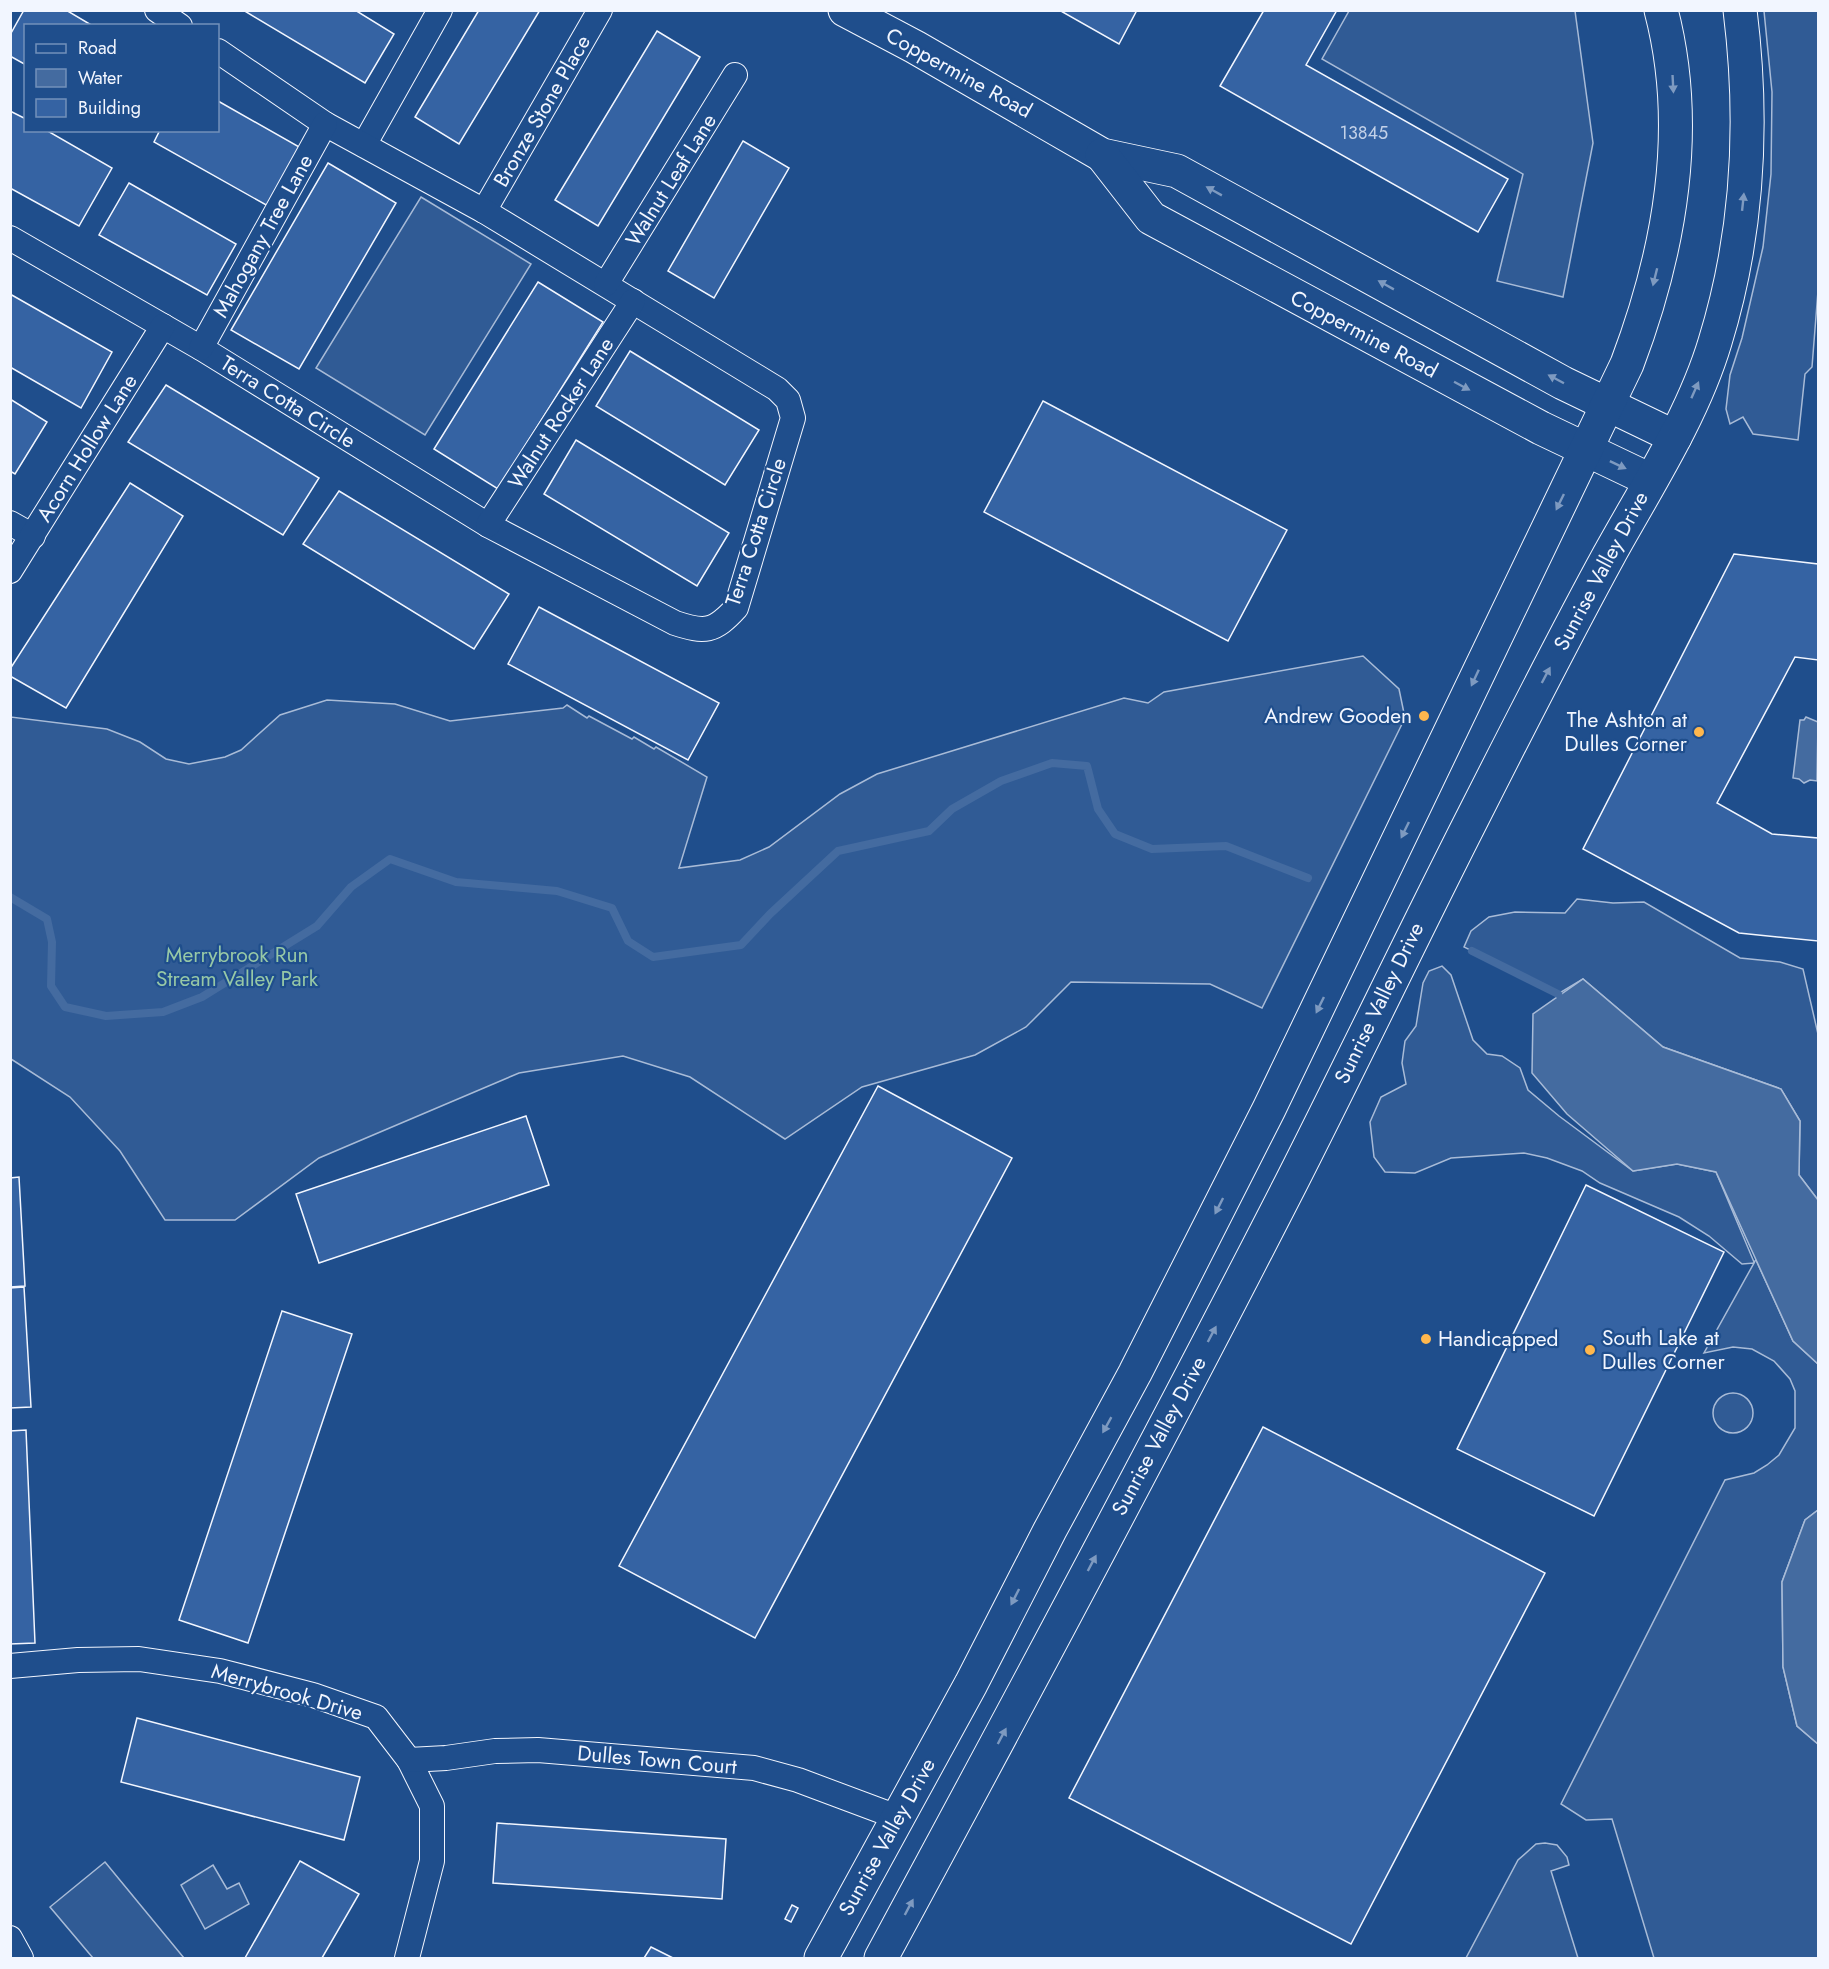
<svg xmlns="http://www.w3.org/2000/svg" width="1829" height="1969" font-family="Jost,sans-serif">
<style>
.built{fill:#305b95;stroke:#a8bbd7;stroke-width:1.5}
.water{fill:#446ba0;stroke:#a8bbd7;stroke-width:1.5}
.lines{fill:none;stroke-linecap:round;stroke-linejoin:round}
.stream{stroke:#446ba0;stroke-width:8}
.building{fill:#3563a3;stroke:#f2f6ff;stroke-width:1.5}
.street-casing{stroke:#f2f6ff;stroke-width:26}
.secondary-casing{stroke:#f2f6ff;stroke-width:35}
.street{stroke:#1f4e8c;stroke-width:24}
.secondary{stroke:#1f4e8c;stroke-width:33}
.oneway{fill:#7e9ac0}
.poi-dot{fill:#ffb74d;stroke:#1f4e8c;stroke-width:2}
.labels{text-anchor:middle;stroke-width:4.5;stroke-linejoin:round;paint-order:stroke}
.number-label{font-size:18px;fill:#c3d1e8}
.street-label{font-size:21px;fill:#f2f6ff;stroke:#1f4e8c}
.poi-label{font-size:21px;fill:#f2f6ff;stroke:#1f4e8c;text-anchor:end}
.park-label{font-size:21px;fill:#97c8a6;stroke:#1f4e8c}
</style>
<rect width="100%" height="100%" fill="#1f4e8c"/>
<g class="built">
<path d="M 1349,11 L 1575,11 L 1593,143 L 1563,297 L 1497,281 L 1523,174 L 1322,59 Z"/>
<path d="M 1764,11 L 1818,11 L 1818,291 L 1812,367 L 1805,374 L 1798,440 L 1753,434 L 1743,417 L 1730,424 L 1726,409 L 1730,375 L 1742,338 L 1763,247 L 1771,174 L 1772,92 Z"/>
<path d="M 421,197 L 531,264 L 425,435 L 316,368 Z"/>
<path d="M 1363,656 L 1399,689 L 1405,718 L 1262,1008 L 1210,984 L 1071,982 L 1026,1027 L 975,1055 L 862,1087 L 785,1139 L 690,1077 L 623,1056 L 519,1073 L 319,1158 L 235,1220 L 165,1220 L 120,1151 L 70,1097 L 11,1059 L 11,717 L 107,729 L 140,742 L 166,759 L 189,764 L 225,757 L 241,750 L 280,715 L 327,700 L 395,704 L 450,721 L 563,708 L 567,705 L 587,718 L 589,716 L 632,739 L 634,737 L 654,749 L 656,747 L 707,777 L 679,868 L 740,860 L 769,847 L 840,794 L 877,774 L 1124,698 L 1148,703 L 1164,692 Z"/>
<path d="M 1577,899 L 1613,903 L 1644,902 L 1740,958 L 1780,962 L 1803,969 L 1818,1034 L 1818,1200 L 1799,1175 L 1800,1121 L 1781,1089 L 1663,1047 L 1583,979 L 1558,994 L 1464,947 L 1471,931 L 1489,917 L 1515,912 L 1565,913 Z"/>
<path d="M 1442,966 L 1451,975 L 1473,1040 L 1487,1054 L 1502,1056 L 1520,1068 L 1528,1090 L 1559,1116 L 1633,1171 L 1677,1164 L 1716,1172 L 1754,1262 L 1756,1260 L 1793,1341 L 1818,1364 L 1818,1510 L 1805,1520 L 1782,1582 L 1783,1667 L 1797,1726 L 1818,1744 L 1818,1958 L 1654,1958 L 1612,1819 L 1586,1820 L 1561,1804 L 1725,1480 L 1754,1473 L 1767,1465 L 1779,1455 L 1795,1428 L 1795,1391 L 1790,1379 L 1774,1361 L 1752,1349 L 1733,1347 L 1704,1353 L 1754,1263 L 1742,1264 L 1709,1236 L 1679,1217 L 1600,1183 L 1582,1171 L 1547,1158 L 1524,1153 L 1451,1158 L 1415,1173 L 1385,1172 L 1374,1157 L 1370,1122 L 1381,1097 L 1406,1084 L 1402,1063 L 1405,1041 L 1416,1026 L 1423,983 L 1429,971 Z"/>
<circle cx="1733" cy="1413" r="20"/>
<path d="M 1545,1843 L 1557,1845 L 1567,1857 L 1569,1865 L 1551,1871 L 1578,1958 L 1466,1958 L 1518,1860 L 1536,1844 Z"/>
<path d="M 105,1862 L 184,1958 L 93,1958 L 50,1907 Z"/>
<path d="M 213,1865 L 227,1889 L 239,1883 L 249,1904 L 205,1929 L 181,1885 Z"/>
</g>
<g class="water">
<path d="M 1806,717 L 1818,722 L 1817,781 L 1810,780 L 1804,783 L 1799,779 L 1793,778 L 1800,720 L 1804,720 Z"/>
<path d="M 1583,979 L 1663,1047 L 1781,1089 L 1800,1121 L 1799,1175 L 1818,1200 L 1818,1364 L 1793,1341 L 1716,1172 L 1677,1164 L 1633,1171 L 1567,1114 L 1532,1073 L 1533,1014 Z"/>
<path d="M 1818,1510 L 1818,1744 L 1797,1726 L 1783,1667 L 1782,1582 L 1805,1520 Z"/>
</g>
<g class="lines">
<g class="stream">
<path d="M 10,897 L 47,919 L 52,942 L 51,986 L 65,1007 L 106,1016 L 163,1012 L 202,997 L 317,926 L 351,887 L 390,859 L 456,882 L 557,891 L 612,908 L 628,941 L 653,957 L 741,945 L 770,914 L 838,851 L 929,831 L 952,809 L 1001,781 L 1052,763 L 1087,766 L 1098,809 L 1115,834 L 1152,849 L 1226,846 L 1308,878"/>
<path d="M 1472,951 L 1558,994"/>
</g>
</g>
<g class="building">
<path d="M 24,10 L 66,10 L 93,26 L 26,26 L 26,65 L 10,56 L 10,35 Z"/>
<path d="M 243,10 L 355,10 L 394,34 L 365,83 Z"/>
<path d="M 479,10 L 540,10 L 459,144 L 415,117 Z"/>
<path d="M 1059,10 L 1137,10 L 1119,44 Z"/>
<path d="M 1264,10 L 1337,10 L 1306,65 L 1508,179 L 1478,232 L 1220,86 Z"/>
<path d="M 657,31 L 700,57 L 598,226 L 555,200 Z"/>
<path d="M 218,101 L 301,148 L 268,206 L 154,142 L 160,130 L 218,130 Z"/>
<path d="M 10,111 L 26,119 L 26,130 L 46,130 L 112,168 L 79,226 L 10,188 Z"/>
<path d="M 743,141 L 789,168 L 714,298 L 668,271 Z"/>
<path d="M 328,163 L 396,203 L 299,369 L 231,330 Z"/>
<path d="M 129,183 L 236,244 L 207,295 L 99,235 Z"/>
<path d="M 538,282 L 603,322 L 498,489 L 434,449 Z"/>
<path d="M 10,294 L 112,352 L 81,408 L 10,367 Z"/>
<path d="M 630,351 L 759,430 L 725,485 L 596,406 Z"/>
<path d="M 166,385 L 319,478 L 283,535 L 128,442 Z"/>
<path d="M 10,399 L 47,422 L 15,474 L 10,471 Z"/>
<path d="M 1043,401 L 1287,530 L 1228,641 L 984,512 Z"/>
<path d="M 576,440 L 729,533 L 697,586 L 544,494 Z"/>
<path d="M 130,483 L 183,516 L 66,708 L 10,676 L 10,669 Z"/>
<path d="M 339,491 L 509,594 L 474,649 L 303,544 Z"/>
<path d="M 1734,554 L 1818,564 L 1818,660 L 1795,657 L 1717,803 L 1772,834 L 1818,838 L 1818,941 L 1739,933 L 1583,849 Z"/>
<path d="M 539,607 L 719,703 L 688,760 L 508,664 Z"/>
<path d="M 878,1086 L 1012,1158 L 755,1638 L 619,1566 Z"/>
<path d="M 526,1116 L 549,1185 L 319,1263 L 296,1194 Z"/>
<path d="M 19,1177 L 25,1286 L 10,1287 L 10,1178 Z"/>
<path d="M 1586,1185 L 1724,1252 L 1594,1516 L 1457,1449 Z"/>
<path d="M 24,1287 L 31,1407 L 10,1408 L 10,1288 Z"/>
<path d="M 282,1311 L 352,1334 L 248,1643 L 179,1620 Z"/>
<path d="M 1263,1427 L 1545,1573 L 1351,1944 L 1069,1798 Z"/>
<path d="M 26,1430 L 35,1643 L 10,1644 L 10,1431 Z"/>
<path d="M 137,1718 L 360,1777 L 344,1840 L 121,1782 Z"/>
<path d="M 497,1823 L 726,1839 L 722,1899 L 493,1883 Z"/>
<path d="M 300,1861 L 359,1894 L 322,1958 L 245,1958 Z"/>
<path d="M 792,1905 L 798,1908 L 791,1922 L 785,1919 Z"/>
<path d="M 651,1947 L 673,1958 L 644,1958 Z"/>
</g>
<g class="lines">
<g class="street-casing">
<g id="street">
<path d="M 157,10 L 180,26"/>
<path d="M 364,145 L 440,10"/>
<path d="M 484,211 L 600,10"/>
<path d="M 10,238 L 201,348 L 488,525 L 675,623 C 705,633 714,632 736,608 L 793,418 L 788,400 L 777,389 L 484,211 L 325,124 L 218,51"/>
<path d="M 606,284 L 735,75"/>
<path d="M 201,348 L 325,124"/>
<path d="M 10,523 L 33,536"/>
<path d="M 488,525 L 633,301"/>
<path d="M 10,571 L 163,326"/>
<path d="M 10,1666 L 78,1660 L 139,1659 L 220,1671 L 313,1695 L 376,1717 L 409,1760 L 432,1806 L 432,1861 L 407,1958"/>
<path d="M 409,1760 L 446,1758 L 495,1751 L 538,1750 L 754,1768 L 798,1780 L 897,1817"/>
<path d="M 10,1938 L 21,1958"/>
</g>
</g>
<g class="secondary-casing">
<g id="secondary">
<path d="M 845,10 L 915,47 L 1102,155 L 1177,171 L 1563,383 L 1675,437"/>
<path d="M 1102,155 L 1151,218 L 1541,428 L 1650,480"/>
<path d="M 821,1958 L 971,1684 L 1050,1530 L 1135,1373 L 1269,1109 L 1627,364 C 1669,253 1692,128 1661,10"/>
<path d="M 881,1958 C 1020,1701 1158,1443 1291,1183 C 1353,1061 1412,937 1474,815 C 1518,728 1562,641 1609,555 C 1646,488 1693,416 1715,342 C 1748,235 1754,122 1740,10"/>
</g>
</g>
<use href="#street" class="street"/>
<use href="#secondary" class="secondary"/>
</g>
<defs><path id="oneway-solid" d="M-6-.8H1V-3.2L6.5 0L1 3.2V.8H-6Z" transform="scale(1.5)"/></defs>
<g class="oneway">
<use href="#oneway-solid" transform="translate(1673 84) rotate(87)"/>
<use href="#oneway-solid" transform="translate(1214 191) rotate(-151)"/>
<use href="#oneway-solid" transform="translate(1743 202) rotate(-84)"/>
<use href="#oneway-solid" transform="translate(1655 277) rotate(104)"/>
<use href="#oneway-solid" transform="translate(1386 285) rotate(-151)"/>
<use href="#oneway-solid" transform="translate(1556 379) rotate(-152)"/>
<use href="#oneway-solid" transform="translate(1462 386) rotate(28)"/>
<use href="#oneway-solid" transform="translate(1695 390) rotate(-66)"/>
<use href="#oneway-solid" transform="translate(1618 465) rotate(25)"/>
<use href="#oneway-solid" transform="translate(1560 502) rotate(116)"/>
<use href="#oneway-solid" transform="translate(1546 675) rotate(-62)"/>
<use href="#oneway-solid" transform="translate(1475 678) rotate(115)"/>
<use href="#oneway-solid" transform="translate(1405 830) rotate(116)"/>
<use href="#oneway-solid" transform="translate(1320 1005) rotate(116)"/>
<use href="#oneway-solid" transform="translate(1219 1206) rotate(117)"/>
<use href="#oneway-solid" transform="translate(1212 1334) rotate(-62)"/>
<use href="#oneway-solid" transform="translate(1107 1425) rotate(119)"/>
<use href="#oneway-solid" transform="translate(1092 1563) rotate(-62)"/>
<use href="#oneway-solid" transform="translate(1015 1597) rotate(117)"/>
<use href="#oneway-solid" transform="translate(1002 1736) rotate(-62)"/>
<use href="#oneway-solid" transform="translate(909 1907) rotate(-62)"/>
</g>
<g class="poi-dot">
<circle cx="1424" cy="716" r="6"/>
<circle cx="1699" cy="732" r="6"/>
<circle cx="1426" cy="1339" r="6"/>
<circle cx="1590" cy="1350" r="6"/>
</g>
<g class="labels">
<g class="number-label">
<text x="1364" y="139">13845</text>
</g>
<g class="street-label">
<text transform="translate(959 73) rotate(29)" y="7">Coppermine Road</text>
<text transform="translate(542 111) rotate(-60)" y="7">Bronze Stone Place</text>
<text transform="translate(671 180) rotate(-58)" y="7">Walnut Leaf Lane</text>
<text transform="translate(263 236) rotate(-61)" y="7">Mahogany Tree Lane</text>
<text transform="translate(1364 334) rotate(28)" y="7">Coppermine Road</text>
<text transform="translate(288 402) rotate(32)" y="7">Terra Cotta Circle</text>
<text transform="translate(561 413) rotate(-57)" y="7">Walnut Rocker Lane</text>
<text transform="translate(87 448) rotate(-58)" y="7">Acorn Hollow Lane</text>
<text transform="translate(756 532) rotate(-72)" y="7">Terra Cotta Circle</text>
<text transform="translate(1601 571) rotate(-62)" y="7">Sunrise Valley Drive</text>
<text transform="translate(1379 1003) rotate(-64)" y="7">Sunrise Valley Drive</text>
<text transform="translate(1159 1436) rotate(-62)" y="7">Sunrise Valley Drive</text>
<text transform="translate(287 1692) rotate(16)" y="7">Merrybrook Drive</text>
<text transform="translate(657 1760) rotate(5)" y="7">Dulles Town Court</text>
<text transform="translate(887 1837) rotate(-61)" y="7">Sunrise Valley Drive</text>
</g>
<g class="poi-label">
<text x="1412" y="723">Andrew Gooden</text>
<text x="1687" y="727">The Ashton at<tspan x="1687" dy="24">Dulles Corner</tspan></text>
<text x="1602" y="1345" text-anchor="start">South Lake at<tspan x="1602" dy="24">Dulles Corner</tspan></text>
<text x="1438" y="1346" text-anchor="start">Handicapped</text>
</g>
<g class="park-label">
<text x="237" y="962">Merrybrook Run<tspan x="237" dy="24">Stream Valley Park</tspan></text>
</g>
</g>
<rect width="1829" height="1969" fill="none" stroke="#f2f6ff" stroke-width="24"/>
<rect x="24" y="24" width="195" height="108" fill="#1f4e8c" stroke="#7391ba" stroke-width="1.5"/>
<rect x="36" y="44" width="30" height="9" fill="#1f4e8c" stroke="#7391ba" stroke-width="1.5"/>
<text x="78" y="54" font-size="18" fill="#f2f6ff">Road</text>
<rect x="36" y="69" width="30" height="18" fill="#446ba0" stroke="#7391ba" stroke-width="1.5"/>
<text x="78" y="84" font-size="18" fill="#f2f6ff">Water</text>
<rect x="36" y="99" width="30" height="18" fill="#3563a3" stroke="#7391ba" stroke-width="1.5"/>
<text x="78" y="114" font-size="18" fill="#f2f6ff">Building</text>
</svg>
